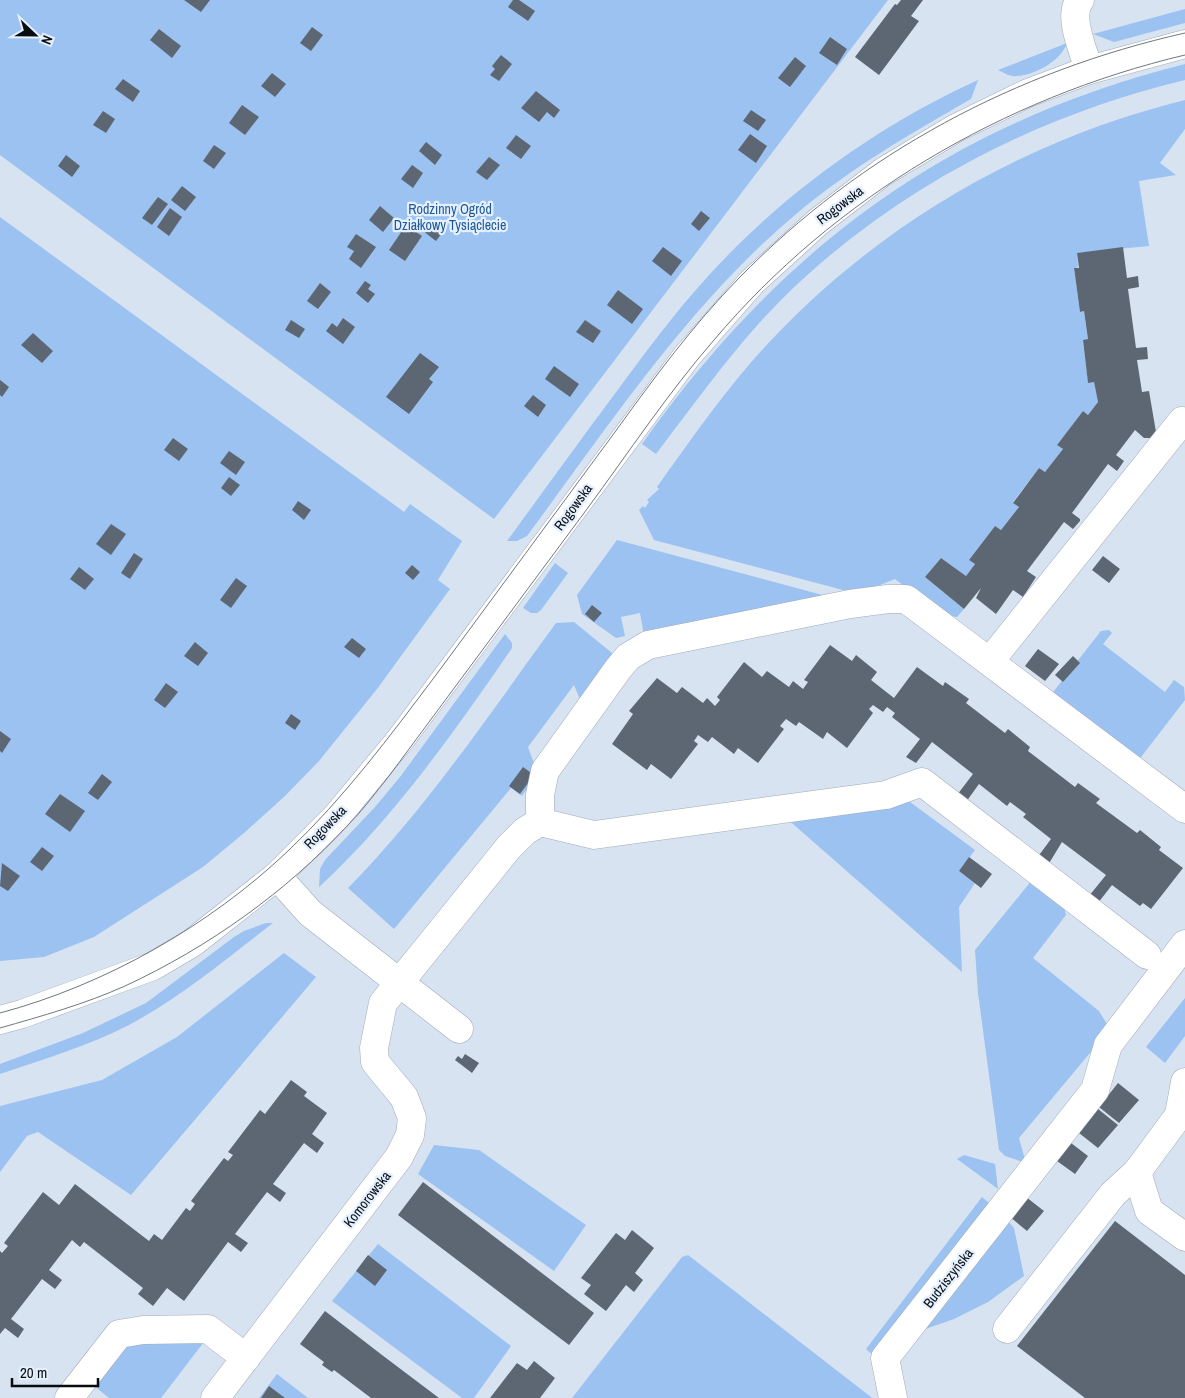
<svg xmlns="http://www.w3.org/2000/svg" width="1185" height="1398" font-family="'Archivo Narrow',sans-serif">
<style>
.green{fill:#9cc2f1}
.building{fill:#5d6773}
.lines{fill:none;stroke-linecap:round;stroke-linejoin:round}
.minor-casing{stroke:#a1abb9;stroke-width:29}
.minor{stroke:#fff;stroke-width:28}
.tram{stroke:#707780;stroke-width:1}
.labels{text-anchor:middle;stroke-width:4.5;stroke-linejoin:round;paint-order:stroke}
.street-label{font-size:14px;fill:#090c11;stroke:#e4f0fe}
.park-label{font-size:14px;fill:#1f5896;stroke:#e4f0fe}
</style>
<rect width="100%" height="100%" fill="#d7e3f1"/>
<g class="green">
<path d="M 0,0 L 888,0 L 494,519 L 0,155 Z"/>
<path d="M 1185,9 L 1185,23 L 1114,42 L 1093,34 Z"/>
<path d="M 1067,43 C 1061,61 1035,75 1017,76 C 1010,77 1004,73 998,70 Z"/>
<path d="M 1185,64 L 1185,80 C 1035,116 892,190 782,299 C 735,346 696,402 656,454 L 642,444 C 783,246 948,124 1185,64 Z"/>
<path d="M 978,80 L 971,99 C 910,134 849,169 795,215 C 688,305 610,424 527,536 L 517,541 L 507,541 C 543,492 578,443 614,395 C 645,353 675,312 710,274 C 784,193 879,125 978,80 Z"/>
<path d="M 1185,100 L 1185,129 L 1160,163 L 1176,175 L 1139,181 L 1149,246 L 1077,253 L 1078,267 L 1074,269 L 1080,312 L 1084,311 L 1088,339 L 1083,341 L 1088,382 L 1094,382 L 1098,402 L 1088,415 L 1083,411 L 1057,445 L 1063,449 L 1045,472 L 1039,468 L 1013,502 L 1019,507 L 1001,530 L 995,526 L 969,560 L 975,564 L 966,576 L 941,558 L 925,577 L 964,609 L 957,617 L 943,615 L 895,579 L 858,594 L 654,540 L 639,510 L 643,506 L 645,508 L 649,502 L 647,500 L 659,489 L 657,487 C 695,434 733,379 778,333 C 889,218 1031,138 1185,100 Z"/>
<path d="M 0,217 L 400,509 L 404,512 L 410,504 L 462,541 L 438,580 L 450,589 L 377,689 L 319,761 L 284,797 L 244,833 L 203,867 L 94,937 L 44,957 L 0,961 Z"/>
<path d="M 617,540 L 830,597 L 644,635 L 640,613 L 621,617 L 625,636 L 616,638 L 582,614 L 577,595 Z"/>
<path d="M 555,563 L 568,573 L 541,610 L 537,613 L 531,613 L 523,608 Z"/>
<path d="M 574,622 L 612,653 L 614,662 L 582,704 L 574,685 L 528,747 L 538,774 L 522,796 L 511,788 L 394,929 L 348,888 C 427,808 490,713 556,623 Z"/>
<path d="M 1109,630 L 1112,633 L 1103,644 L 1165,692 L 1174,680 L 1184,687 L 1185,700 L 1138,761 L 1050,696 L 1101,631 Z"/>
<path d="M 505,634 L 512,643 L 512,648 C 454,732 394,818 319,887 L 320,869 L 325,860 L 375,807 L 400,777 Z"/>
<path d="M 910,802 L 975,850 L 959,871 L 975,883 L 959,907 L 962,972 L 785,817 Z"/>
<path d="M 1032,880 L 1063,904 L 1066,915 L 1033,958 L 1099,1011 L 1110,1029 L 1019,1138 L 1026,1163 L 1005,1156 L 999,1150 L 978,993 L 975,950 Z"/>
<path d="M 266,923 L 273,923 C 226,959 181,997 129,1025 C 88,1046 44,1059 0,1074 L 0,1064 L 83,1033 L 146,1003 L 234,937 L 244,931 Z"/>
<path d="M 284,953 L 316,977 L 131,1195 L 38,1132 L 27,1136 L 0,1172 L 0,1106 L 102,1080 L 177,1037 Z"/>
<path d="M 1185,998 L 1185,1036 L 1165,1063 L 1146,1047 Z"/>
<path d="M 434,1145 L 479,1150 L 586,1225 L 554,1271 L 418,1174 Z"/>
<path d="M 964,1155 L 995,1164 L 998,1189 L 957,1159 Z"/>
<path d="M 982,1197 L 994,1207 L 876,1358 L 866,1349 Z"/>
<path d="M 1005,1218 L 1014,1228 L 1024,1276 L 988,1302 L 954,1319 L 914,1333 Z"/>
<path d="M 378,1244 L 511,1346 L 474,1398 L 462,1398 L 332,1301 Z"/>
<path d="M 688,1255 L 871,1397 L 872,1398 L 572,1398 L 682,1257 Z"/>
<path d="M 207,1338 L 161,1398 L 109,1398 L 92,1384 L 125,1342 Z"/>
<path d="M 277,1374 L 308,1398 L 259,1398 Z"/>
</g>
<g class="building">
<path d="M 184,0 L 210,0 L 201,12 Z"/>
<path d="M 513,0 L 519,0 L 535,11 L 528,21 L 508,7 Z"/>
<path d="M 901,0 L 923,0 L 911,16 L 919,21 L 879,75 L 855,57 L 895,4 L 897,5 Z"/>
<path d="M 312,27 L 323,35 L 311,51 L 300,43 Z"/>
<path d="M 159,29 L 181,46 L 172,58 L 150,40 Z"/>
<path d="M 830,37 L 847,49 L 837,65 L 819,53 Z"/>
<path d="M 501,55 L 512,64 L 499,81 L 490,75 L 495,69 L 492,66 Z"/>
<path d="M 795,57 L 806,66 L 790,87 L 778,78 Z"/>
<path d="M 272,73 L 286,84 L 275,97 L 261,86 Z"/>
<path d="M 123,79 L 140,91 L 133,102 L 115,89 Z"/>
<path d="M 536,91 L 560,110 L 554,118 L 547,112 L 539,122 L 521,108 Z"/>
<path d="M 242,105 L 259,117 L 245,135 L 229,123 Z"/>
<path d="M 751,110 L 766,120 L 758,131 L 743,121 Z"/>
<path d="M 103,111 L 115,119 L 106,133 L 93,125 Z"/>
<path d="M 750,134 L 767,146 L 756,163 L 738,150 Z"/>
<path d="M 516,135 L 531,146 L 521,159 L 506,148 Z"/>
<path d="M 426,142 L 442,155 L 435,165 L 419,151 Z"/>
<path d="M 214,145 L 226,153 L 214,169 L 203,161 Z"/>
<path d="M 66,155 L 80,166 L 72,177 L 58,166 Z"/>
<path d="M 489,157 L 500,165 L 487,180 L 476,172 Z"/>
<path d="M 412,165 L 423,173 L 413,188 L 401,179 Z"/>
<path d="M 182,186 L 196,197 L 185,211 L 171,200 Z"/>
<path d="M 158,197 L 168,204 L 152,225 L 142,218 Z"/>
<path d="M 380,206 L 394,218 L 383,232 L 369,220 Z"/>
<path d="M 170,208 L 182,217 L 169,236 L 157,227 Z"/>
<path d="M 701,211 L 710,218 L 699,231 L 691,224 Z"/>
<path d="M 435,222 L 445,229 L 436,241 L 423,231 L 427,225 L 431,228 Z"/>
<path d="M 406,225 L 422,236 L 405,261 L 389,250 Z"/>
<path d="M 356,234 L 376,247 L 361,268 L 349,259 L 354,251 L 347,247 Z"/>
<path d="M 663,247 L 682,261 L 671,276 L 652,261 Z"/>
<path d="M 1123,247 L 1127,278 L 1138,276 L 1139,287 L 1128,289 L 1136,348 L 1147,347 L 1148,359 L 1137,360 L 1142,392 L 1149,391 L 1157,438 L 1144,438 L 1135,430 L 1116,455 L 1124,461 L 1117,471 L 1108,464 L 1072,513 L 1080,519 L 1080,521 L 1073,529 L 1064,522 L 1027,571 L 1036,577 L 1023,597 L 1013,590 L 996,614 L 976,598 L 981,588 L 964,609 L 925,577 L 941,558 L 966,576 L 975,564 L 969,560 L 995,526 L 1001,530 L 1019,507 L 1013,503 L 1039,468 L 1045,472 L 1063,449 L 1057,445 L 1083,411 L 1088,415 L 1098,402 L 1094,382 L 1088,383 L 1083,340 L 1088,339 L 1084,311 L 1080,312 L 1074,268 L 1079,268 L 1077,253 Z"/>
<path d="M 365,281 L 371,285 L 368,289 L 375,294 L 368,303 L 356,293 Z"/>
<path d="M 320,283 L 331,292 L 318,309 L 307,301 Z"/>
<path d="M 618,290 L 643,309 L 632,324 L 607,305 Z"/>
<path d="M 343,318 L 355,327 L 343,344 L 326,331 L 332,323 L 337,327 Z"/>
<path d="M 291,320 L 305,329 L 299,338 L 285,330 Z"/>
<path d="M 585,320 L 601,331 L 593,343 L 576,332 Z"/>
<path d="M 33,333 L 53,351 L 42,363 L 21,345 Z"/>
<path d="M 420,353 L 439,367 L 429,379 L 433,382 L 409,414 L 386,397 Z"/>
<path d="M 554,366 L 579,384 L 570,397 L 545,379 Z"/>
<path d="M 0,380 L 9,387 L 2,397 L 0,395 Z"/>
<path d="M 533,395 L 546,405 L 538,417 L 524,406 Z"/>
<path d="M 173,438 L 188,449 L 179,461 L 164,450 Z"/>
<path d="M 229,451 L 245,462 L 236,475 L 220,463 Z"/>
<path d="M 229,477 L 240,485 L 231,496 L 221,488 Z"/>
<path d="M 298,501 L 311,510 L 304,520 L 292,510 Z"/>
<path d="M 111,524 L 126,534 L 111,555 L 96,544 Z"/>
<path d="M 134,553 L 143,559 L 130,579 L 121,573 Z"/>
<path d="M 1103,556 L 1120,569 L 1109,583 L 1092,570 Z"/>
<path d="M 412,565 L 420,572 L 413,580 L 405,573 Z"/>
<path d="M 79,567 L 94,579 L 85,590 L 70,579 Z"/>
<path d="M 236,578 L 247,586 L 231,608 L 220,600 Z"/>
<path d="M 592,605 L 602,613 L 594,622 L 585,614 Z"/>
<path d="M 352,638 L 366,649 L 359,658 L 344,647 Z"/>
<path d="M 195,642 L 208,653 L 198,666 L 184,656 Z"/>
<path d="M 830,645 L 852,661 L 856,655 L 877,672 L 871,680 L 894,698 L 917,667 L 943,686 L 945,682 L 969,699 L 966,703 L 1005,733 L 1008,729 L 1030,747 L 1028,751 L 1075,787 L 1078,783 L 1100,799 L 1096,803 L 1137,833 L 1140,830 L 1161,847 L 1159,850 L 1183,868 L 1151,909 L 1143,903 L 1140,906 L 1112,885 L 1098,903 L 1089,896 L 1106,875 L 1062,842 L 1048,865 L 1037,858 L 1051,839 L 1023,817 L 1026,814 L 1010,802 L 1007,806 L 979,784 L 966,802 L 957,795 L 973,774 L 932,742 L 916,763 L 906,757 L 920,739 L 892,717 L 895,713 L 887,707 L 883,712 L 873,705 L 869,709 L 873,713 L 847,748 L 827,732 L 823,739 L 799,722 L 796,726 L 786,719 L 780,726 L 784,729 L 758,763 L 738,748 L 734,754 L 712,737 L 708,742 L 698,735 L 694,741 L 698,744 L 671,779 L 651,764 L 647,770 L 612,744 L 633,714 L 629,711 L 657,678 L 677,693 L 682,687 L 703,703 L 707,698 L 715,706 L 720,700 L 717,697 L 744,662 L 762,677 L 767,671 L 789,687 L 793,681 L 803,689 L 808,682 L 804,680 Z"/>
<path d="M 1038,649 L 1059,664 L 1045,681 L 1025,666 Z"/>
<path d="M 1073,656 L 1080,663 L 1063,682 L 1055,675 Z"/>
<path d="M 166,683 L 178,692 L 165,708 L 154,700 Z"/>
<path d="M 291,714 L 301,721 L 295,730 L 285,723 Z"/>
<path d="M 0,731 L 11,739 L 2,753 L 0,751 Z"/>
<path d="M 523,767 L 534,775 L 520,794 L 509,786 Z"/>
<path d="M 102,774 L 112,782 L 98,800 L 88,793 Z"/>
<path d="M 60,794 L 85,811 L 70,832 L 45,814 Z"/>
<path d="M 42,847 L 54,856 L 42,871 L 30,862 Z"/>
<path d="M 969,857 L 992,874 L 981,888 L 959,871 Z"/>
<path d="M 2,863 L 20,876 L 8,891 L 0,886 Z"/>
<path d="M 465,1054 L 479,1063 L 472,1073 L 455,1060 L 458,1056 L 462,1059 Z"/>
<path d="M 291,1080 L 307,1092 L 304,1096 L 327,1113 L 312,1134 L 324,1143 L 317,1153 L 304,1143 L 273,1184 L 286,1193 L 280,1202 L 267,1192 L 235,1234 L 248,1243 L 241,1252 L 228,1242 L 184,1301 L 167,1288 L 153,1306 L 138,1294 L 143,1288 L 84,1242 L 80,1247 L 72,1240 L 49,1270 L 62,1280 L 55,1289 L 42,1279 L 11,1319 L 24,1329 L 18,1338 L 5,1328 L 0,1334 L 0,1251 L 2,1253 L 8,1246 L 4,1243 L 43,1192 L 59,1205 L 75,1184 L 149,1241 L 154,1234 L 162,1240 L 186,1208 L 190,1211 L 195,1204 L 191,1201 L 224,1158 L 228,1161 L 233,1155 L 228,1152 L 260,1110 L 265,1114 Z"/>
<path d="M 1118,1083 L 1139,1100 L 1119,1123 L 1099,1107 Z"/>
<path d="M 1098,1109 L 1118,1125 L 1098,1148 L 1079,1133 Z"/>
<path d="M 1071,1143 L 1088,1156 L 1075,1174 L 1057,1161 Z"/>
<path d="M 423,1182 L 594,1313 L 569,1345 L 398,1215 Z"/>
<path d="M 1026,1197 L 1044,1211 L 1027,1231 L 1010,1217 Z"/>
<path d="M 1115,1221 L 1185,1275 L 1185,1398 L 1085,1398 L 1017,1346 Z"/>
<path d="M 632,1230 L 654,1248 L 635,1273 L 643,1280 L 634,1292 L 626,1285 L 606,1311 L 584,1294 L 591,1285 L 581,1278 L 616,1233 L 625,1240 Z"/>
<path d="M 368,1255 L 387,1270 L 375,1286 L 356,1271 Z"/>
<path d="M 325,1311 L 382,1355 L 439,1398 L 371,1398 L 334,1370 L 332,1372 L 322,1365 L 324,1362 L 300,1344 Z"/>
<path d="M 534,1361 L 555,1378 L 540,1398 L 490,1398 L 517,1363 L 527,1370 Z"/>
<path d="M 269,1386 L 285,1398 L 261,1398 Z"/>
</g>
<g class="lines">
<g class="minor-casing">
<g id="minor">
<path d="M 1080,0 C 1067,16 1084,52 1089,70"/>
<path d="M 990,661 L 1182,421"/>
<path d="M 277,876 L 310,913 L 459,1029"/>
<path d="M 1147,955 L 922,782 L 886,795 L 594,835 L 540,822 L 540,795 L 545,771 L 618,669 L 628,657 L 648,645 L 850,604 L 888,599 L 906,599 L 1185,809"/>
<path d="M 0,1020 L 22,1014 L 153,966 L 192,943 L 277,876 L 337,816 L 400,740 L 687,356 L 752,282 L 818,222 L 883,172 L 956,128 L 1028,93 L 1089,70 L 1185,44"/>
<path d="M 1137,1172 L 1149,1211 L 1185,1237"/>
<path d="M 1007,1329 L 1113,1194 L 1137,1172 L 1179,1115 L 1185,1082"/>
<path d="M 69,1398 L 119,1334 L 143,1330 L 208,1329 L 246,1358"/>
<path d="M 215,1398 L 399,1157 L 410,1135 L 412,1118 L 404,1097 L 375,1062 L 374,1048 L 383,1003 L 509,847 L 525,831 L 540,822"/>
<path d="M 893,1398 L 885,1358 L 1095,1090 L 1108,1045 L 1185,944"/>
</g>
</g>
<use href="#minor" class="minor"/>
<g class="tram">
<path d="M 0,1013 C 105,985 209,926 288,851 C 344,798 390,736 436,675 C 496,594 555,513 615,432 C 654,378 693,325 739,278 C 861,153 1016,71 1185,33"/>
<path d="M 0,1028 C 42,1016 85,1004 125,986 C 209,947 286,892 348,825 C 363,810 376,792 389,776 C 455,687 521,598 587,509 C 629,452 668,393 714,340 C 835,197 1003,98 1185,55"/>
</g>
</g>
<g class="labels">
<g class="street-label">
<text transform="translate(840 205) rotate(-37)" y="5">Rogowska</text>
<text transform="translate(573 507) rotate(-54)" y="5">Rogowska</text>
<text transform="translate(325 827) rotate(-46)" y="5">Rogowska</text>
<text transform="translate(367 1199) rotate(-52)" y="5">Komorowska</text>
<text transform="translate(948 1278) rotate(-52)" y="5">Budziszyńska</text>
</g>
<g class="park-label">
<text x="450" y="214">Rodzinny Ogród<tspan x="450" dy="16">Działkowy Tysiąclecie</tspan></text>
</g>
</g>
<g transform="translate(35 35) rotate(112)" stroke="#e4f0fe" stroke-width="4" paint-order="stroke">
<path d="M0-4L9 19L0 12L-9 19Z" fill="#090c11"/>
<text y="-8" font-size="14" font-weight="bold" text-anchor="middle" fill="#090c11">N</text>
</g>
<path d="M12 1378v8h86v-8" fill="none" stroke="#090c11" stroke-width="2.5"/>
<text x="20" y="1378" font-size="15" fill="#090c11" stroke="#e4f0fe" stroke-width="4" paint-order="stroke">20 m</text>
</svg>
